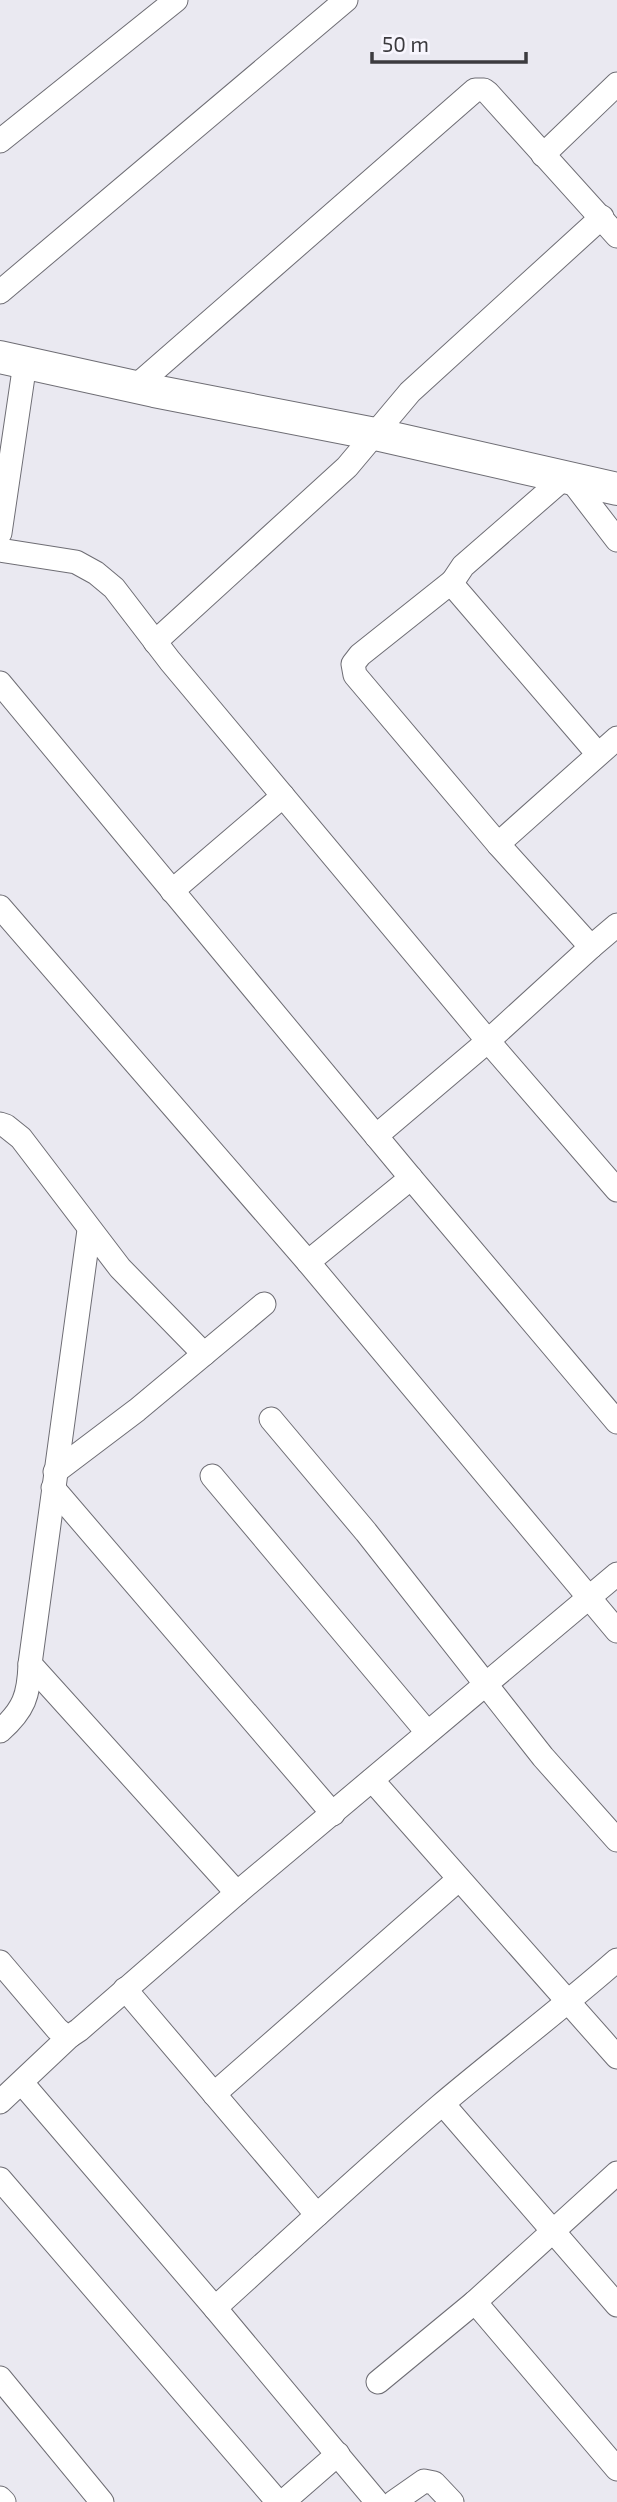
<svg xmlns="http://www.w3.org/2000/svg" width="617" height="2502" font-family="'Exo 2',sans-serif">
<style>
.lines{fill:none;stroke-linecap:round;stroke-linejoin:round}
.street-casing{stroke:#6e6d74;stroke-width:25}
.secondary-casing{stroke:#6e6d74;stroke-width:34}
.street{stroke:#fff;stroke-width:23}
.secondary{stroke:#fff;stroke-width:32}
</style>
<rect width="100%" height="100%" fill="#eae9f1"/>
<g class="lines">
<g class="street-casing">
<g id="street">
<path d="M 0,141 L 176,0"/>
<path d="M 543,155 L 617,84"/>
<path d="M 0,292 L 346,0"/>
<path d="M 135,387 L 475,90 L 484,90 L 488,93 L 617,236"/>
<path d="M 564,478 L 463,566 L 453,581 L 456,589 L 598,754"/>
<path d="M 571,480 L 617,540"/>
<path d="M 0,533 L 25,363"/>
<path d="M 0,550 L 76,562 L 96,573 L 114,588 L 170,661 L 488,1041 L 617,1190"/>
<path d="M 453,581 L 360,655 L 353,664 L 355,675 L 498,844 L 591,947 L 617,925"/>
<path d="M 155,642 L 347,467 L 410,392 L 602,217"/>
<path d="M 0,683 L 411,1178 L 617,1422"/>
<path d="M 498,844 L 617,738"/>
<path d="M 172,891 L 283,796"/>
<path d="M 0,907 L 308,1262 L 617,1631"/>
<path d="M 0,1124 L 6,1126 L 21,1138 L 120,1268 L 204,1354"/>
<path d="M 376,1136 L 488,1041 L 591,947"/>
<path d="M 308,1262 L 411,1178"/>
<path d="M 271,1419 L 366,1532 L 543,1757 L 617,1840"/>
<path d="M 55,1472 L 137,1410 L 264,1304"/>
<path d="M 212,1476 L 427,1732"/>
<path d="M 53,1488 L 333,1814"/>
<path d="M 30,1664 L 237,1893"/>
<path d="M 0,1731 C 24,1710 29,1695 30,1664 L 89,1230"/>
<path d="M 372,1780 L 617,2057"/>
<path d="M 0,1962 L 57,2029 L 64,2035 L 70,2036 L 79,2030 L 237,1893 L 617,1574"/>
<path d="M 125,1989 L 317,2215"/>
<path d="M 22,2083 L 215,2308 L 377,2502"/>
<path d="M 214,2094 L 459,1879"/>
<path d="M 0,2102 L 70,2036"/>
<path d="M 443,2104 L 617,2305"/>
<path d="M 0,2179 L 278,2502"/>
<path d="M 475,2302 L 617,2469"/>
<path d="M 215,2308 C 290,2240 364,2171 441,2105 C 499,2056 560,2010 617,1960"/>
<path d="M 0,2378 L 102,2502"/>
<path d="M 378,2382 L 475,2302 L 617,2173"/>
<path d="M 0,2498 L 4,2502"/>
<path d="M 283,2502 L 338,2454"/>
<path d="M 394,2502 L 424,2481 L 434,2483 L 452,2502"/>
</g>
</g>
<g class="secondary-casing">
<path id="secondary" d="M 0,357 L 154,391 L 375,434 L 617,489"/>
</g>
<use href="#street" class="street"/>
<use href="#secondary" class="secondary"/>
</g>
<path d="M372 52v10h154v-10" fill="none" stroke="#3c3b3f" stroke-width="3.5"/>
<text x="382" y="52" font-size="21" fill="#3c3b3f" stroke="#f8f6fe" stroke-width="5" paint-order="stroke">50 m</text>
</svg>
